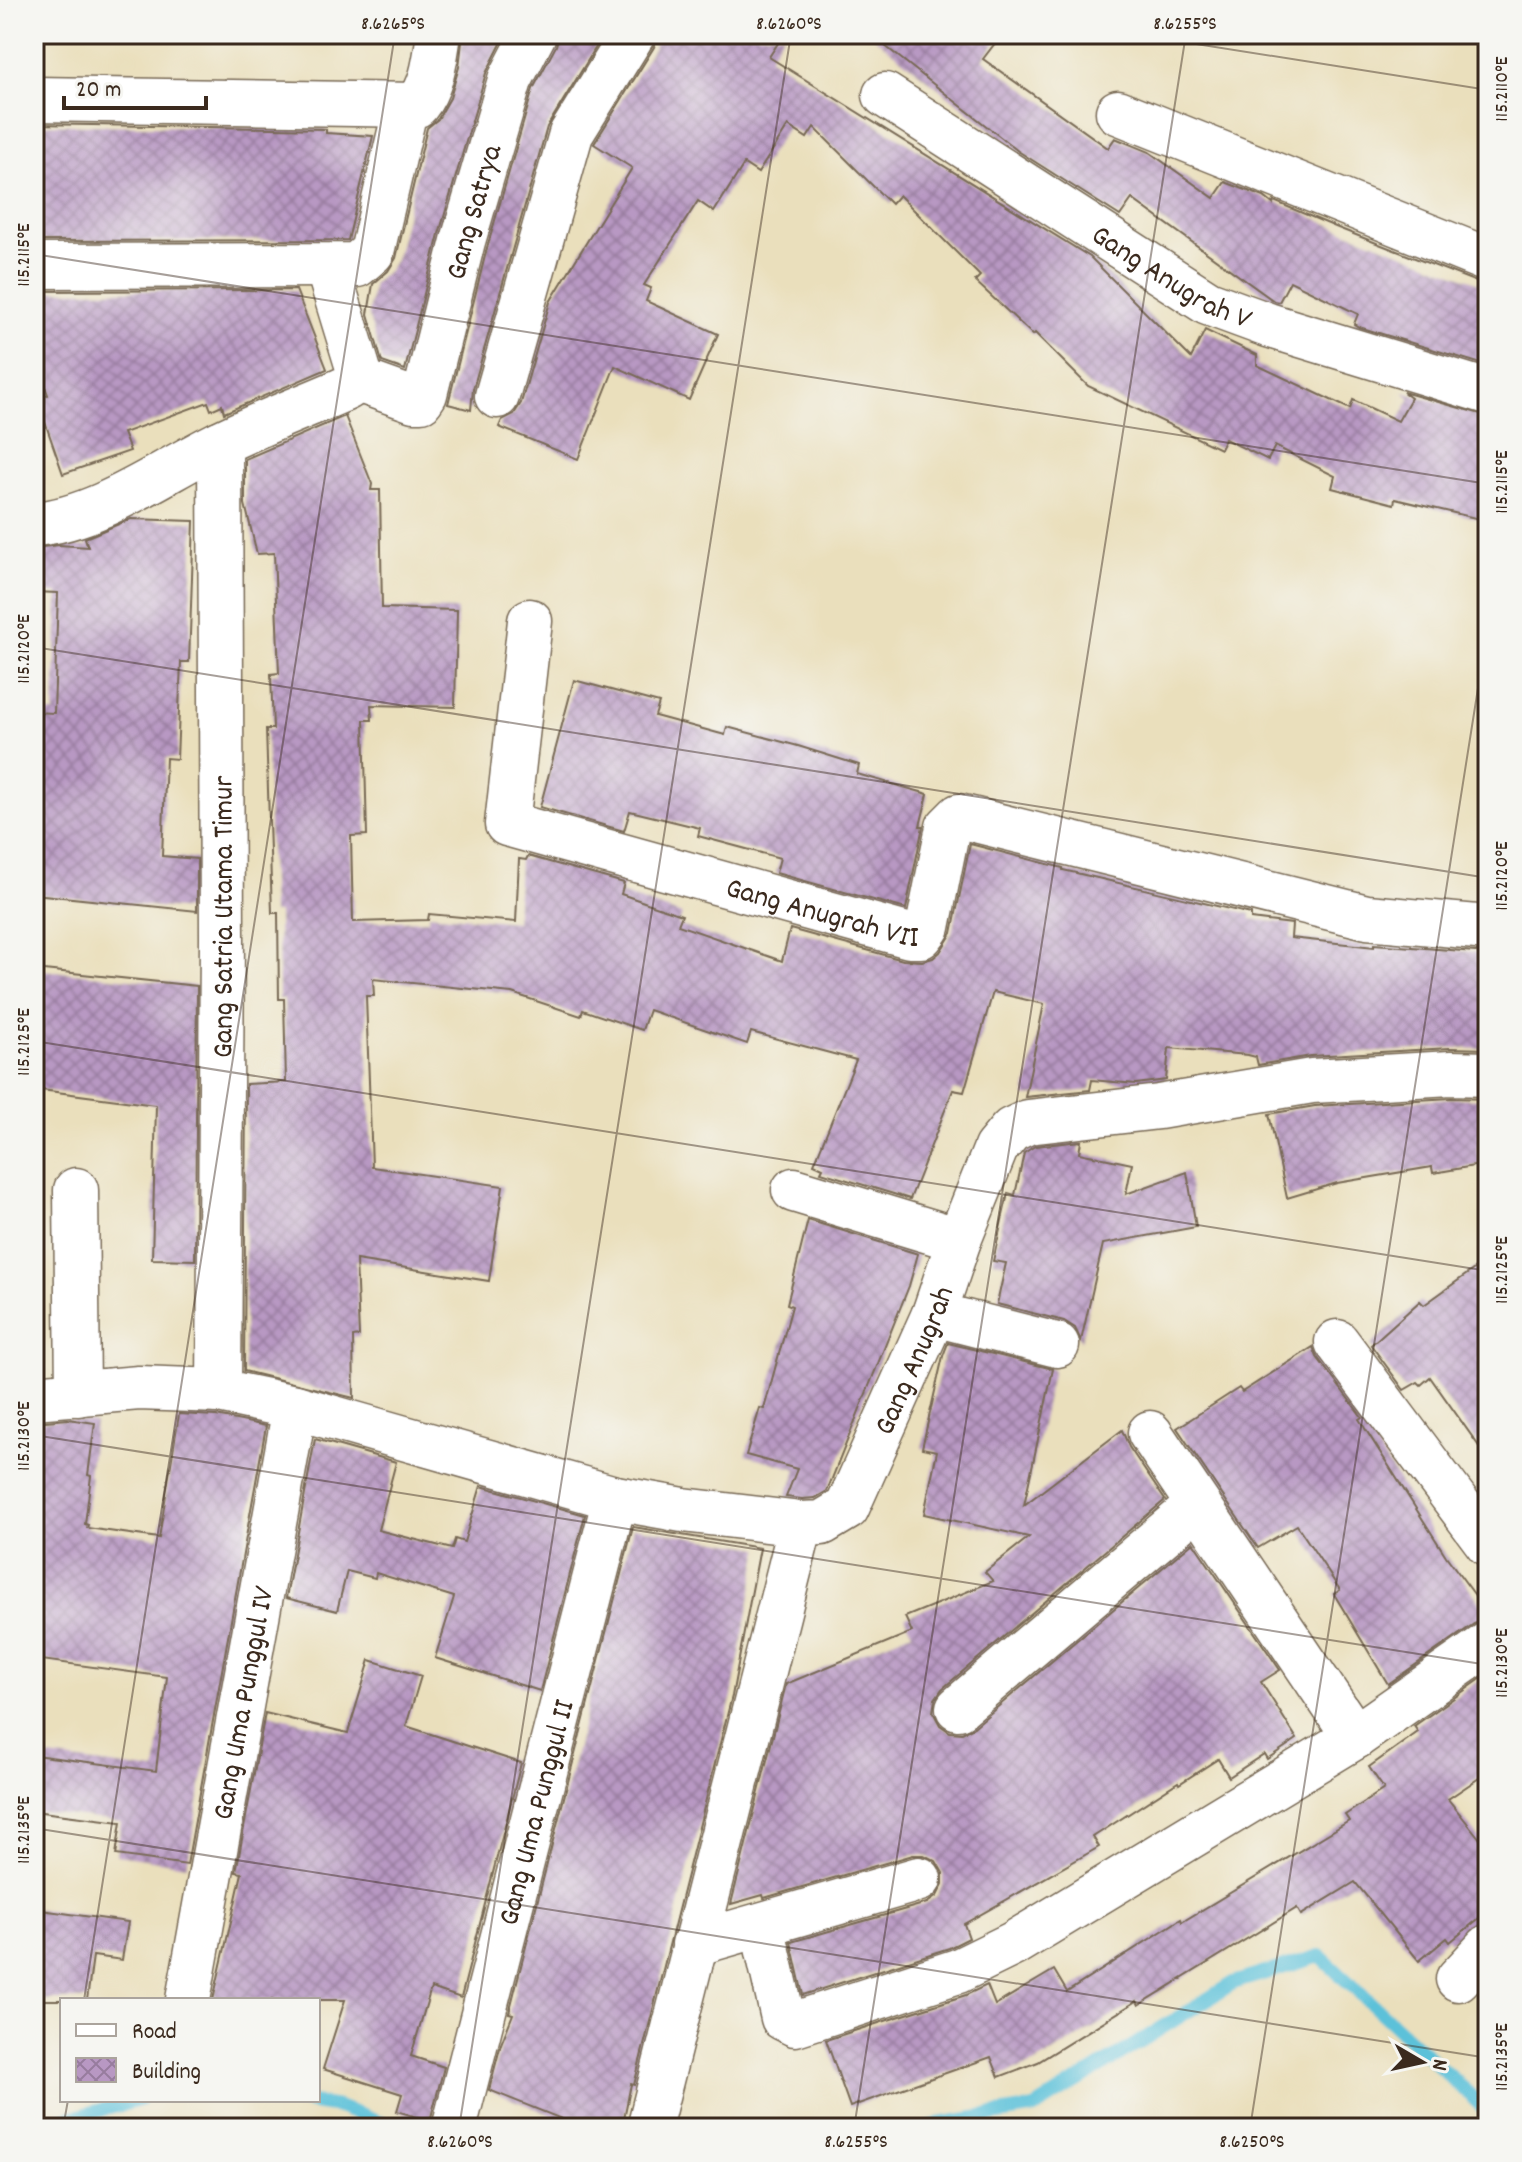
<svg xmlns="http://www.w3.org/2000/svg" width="1522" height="2162" font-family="Dekko,sans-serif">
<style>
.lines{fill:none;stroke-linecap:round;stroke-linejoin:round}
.stream{stroke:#5bc1d9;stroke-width:14}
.building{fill:url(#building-cross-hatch)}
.minor-casing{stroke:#786955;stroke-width:47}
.minor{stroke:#fff;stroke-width:44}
.ticks{fill:none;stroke:#3b2a1e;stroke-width:2;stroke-opacity:0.45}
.labels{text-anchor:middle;stroke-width:6;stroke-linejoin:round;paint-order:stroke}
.street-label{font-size:30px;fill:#3b2a1e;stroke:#f6f6f2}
.neatline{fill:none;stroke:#3b2a1e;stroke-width:3}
.ticks-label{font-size:20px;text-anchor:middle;fill:#3b2a1e}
</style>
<defs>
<pattern id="building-cross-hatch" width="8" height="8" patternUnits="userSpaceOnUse" patternTransform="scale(2)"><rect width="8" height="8" fill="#b898c3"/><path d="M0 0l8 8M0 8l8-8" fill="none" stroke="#977c9e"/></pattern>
</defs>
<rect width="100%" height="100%" fill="#f6f6f2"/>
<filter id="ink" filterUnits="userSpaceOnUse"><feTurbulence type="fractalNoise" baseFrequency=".0125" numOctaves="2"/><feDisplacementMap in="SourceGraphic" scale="16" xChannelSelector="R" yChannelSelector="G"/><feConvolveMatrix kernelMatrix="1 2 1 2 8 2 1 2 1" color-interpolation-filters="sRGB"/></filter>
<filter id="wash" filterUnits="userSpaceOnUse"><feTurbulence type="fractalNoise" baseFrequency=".006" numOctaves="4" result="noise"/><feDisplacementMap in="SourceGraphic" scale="32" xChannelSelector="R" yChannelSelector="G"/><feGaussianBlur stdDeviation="1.8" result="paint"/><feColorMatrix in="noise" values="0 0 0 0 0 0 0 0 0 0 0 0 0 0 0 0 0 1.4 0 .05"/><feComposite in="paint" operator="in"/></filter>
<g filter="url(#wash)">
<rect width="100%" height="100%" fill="#eadfbc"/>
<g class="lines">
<g class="stream">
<path d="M 295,2100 L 338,2107 L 394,2128"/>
<path d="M 34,2128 L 139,2100"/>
<path d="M 930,2128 L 939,2124 L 1035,2108 L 1233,1983 L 1320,1956 L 1488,2112"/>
</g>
</g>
<g id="blocks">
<g class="building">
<path d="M 463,34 L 506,34 L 486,73 L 439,234 L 405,370 L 382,362 L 368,314 L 373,284 L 388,271 L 396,258 L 427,128 L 438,119 L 450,98 L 459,67 Z"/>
<path d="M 559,34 L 604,34 L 547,127 L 473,389 L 471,410 L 448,404 L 487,248 L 533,89 L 556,46 Z"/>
<path d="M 658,34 L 784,34 L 769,57 L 1090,257 L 1191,358 L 1205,330 L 1257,355 L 1257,365 L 1350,409 L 1353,400 L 1398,421 L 1411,398 L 1403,392 L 1488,416 L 1488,521 L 1395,499 L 1394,504 L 1332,488 L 1335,476 L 1275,446 L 1268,460 L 1225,439 L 1220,449 L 1088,386 L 1035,333 L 1033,335 L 975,281 L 980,276 L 899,195 L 891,204 L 814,127 L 807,138 L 788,126 L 758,173 L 744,164 L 714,212 L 698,201 L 644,285 L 651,288 L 646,301 L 718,334 L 689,400 L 615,366 L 578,459 L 499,427 L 502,420 L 514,414 L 521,403 L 550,302 L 632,168 L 594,144 L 654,47 Z"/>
<path d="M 870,34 L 1002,34 L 983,59 L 1108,148 L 1115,138 L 1149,152 L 1214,198 L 1225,182 L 1264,197 L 1273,204 L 1274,201 L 1338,228 L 1479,283 L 1488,284 L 1488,366 L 1359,327 L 1354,324 L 1358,314 L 1290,281 L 1279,302 L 1274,301 L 1132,199 L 1120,216 L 1018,151 Z"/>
<path d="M 34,124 L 326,129 L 326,133 L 373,136 L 348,240 L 34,241 Z"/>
<path d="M 296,290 L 327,369 L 224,413 L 222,405 L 211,410 L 208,402 L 123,433 L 130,451 L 63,474 L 37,399 L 48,395 L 34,354 L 34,291 Z"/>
<path d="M 345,416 L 372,484 L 371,490 L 380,490 L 382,608 L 457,610 L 455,707 L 371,705 L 372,720 L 364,720 L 367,835 L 351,836 L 353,922 L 428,920 L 429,914 L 516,922 L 519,859 L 526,860 L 528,856 L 624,883 L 621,894 L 682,915 L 678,925 L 782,961 L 790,929 L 903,960 L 922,961 L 933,958 L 940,952 L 952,933 L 970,844 L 1063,868 L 1063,870 L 1251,914 L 1251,919 L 1292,924 L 1291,938 L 1374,947 L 1374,944 L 1488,953 L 1488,1049 L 1450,1048 L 1311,1056 L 1258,1065 L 1256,1057 L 1248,1055 L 1169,1048 L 1166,1080 L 1136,1084 L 1092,1080 L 1090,1090 L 1025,1097 L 1044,1004 L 993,992 L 964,1092 L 953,1090 L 910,1199 L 821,1172 L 823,1168 L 814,1164 L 856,1060 L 751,1032 L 747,1044 L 649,1010 L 642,1030 L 583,1010 L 581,1016 L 512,993 L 373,979 L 374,996 L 366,996 L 372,1167 L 503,1186 L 489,1281 L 356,1260 L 359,1336 L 353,1337 L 354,1398 L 244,1371 L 246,1084 L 286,1082 L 284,999 L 279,999 L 278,913 L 272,913 L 266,729 L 273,729 L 271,674 L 279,673 L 274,553 L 257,554 L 245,504 L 245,459 Z"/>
<path d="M 131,519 L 194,521 L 189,662 L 181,662 L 177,759 L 166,758 L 162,856 L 197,859 L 197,911 L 34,894 L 34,712 L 54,713 L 58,593 L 34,592 L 34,548 L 59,545 L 88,547 L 85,538 Z"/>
<path d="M 574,680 L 659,703 L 655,716 L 725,735 L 727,727 L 798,746 L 859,765 L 857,774 L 928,794 L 920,826 L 923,826 L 906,909 L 776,873 L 780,858 L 698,836 L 700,828 L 630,811 L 624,831 L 540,807 Z"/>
<path d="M 34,969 L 197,986 L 195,1260 L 152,1259 L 156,1105 L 34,1089 Z"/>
<path d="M 1451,1098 L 1488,1099 L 1488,1146 L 1477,1146 L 1480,1165 L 1433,1173 L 1432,1167 L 1337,1183 L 1287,1198 L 1269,1114 L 1315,1106 Z"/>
<path d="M 1081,1141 L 1079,1153 L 1132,1164 L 1126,1194 L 1187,1172 L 1196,1227 L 1103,1244 L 1081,1341 L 1075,1328 L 1064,1321 L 997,1304 L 1006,1263 L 993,1261 L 1008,1193 L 1015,1195 L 1024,1153 L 1035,1146 Z"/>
<path d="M 808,1220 L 918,1254 L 909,1286 L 827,1491 L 815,1498 L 802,1499 L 786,1497 L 797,1469 L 746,1455 L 760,1408 L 764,1409 L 792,1306 L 787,1304 Z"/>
<path d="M 1488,1259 L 1488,1459 L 1430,1377 L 1421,1385 L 1418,1382 L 1404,1390 L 1371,1345 L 1420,1301 L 1424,1305 Z"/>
<path d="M 948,1343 L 1053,1369 L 1024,1505 L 1122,1430 L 1129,1447 L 1165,1500 L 942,1689 L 935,1699 L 933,1712 L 940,1725 L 950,1732 L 962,1733 L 974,1727 L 1193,1542 L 1280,1670 L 1261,1682 L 1297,1739 L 1267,1759 L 1264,1754 L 1229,1777 L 1218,1759 L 1179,1784 L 1178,1782 L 1093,1837 L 1099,1847 L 964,1924 L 969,1938 L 949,1948 L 803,1995 L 791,1942 L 927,1903 L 937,1896 L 943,1884 L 943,1873 L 936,1861 L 924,1855 L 913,1855 L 764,1898 L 763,1895 L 731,1904 L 786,1684 L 912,1632 L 905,1617 L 993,1581 L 985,1572 L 1029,1537 L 924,1514 L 937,1451 L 922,1448 L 943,1356 Z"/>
<path d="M 1313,1347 L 1317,1357 L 1362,1417 L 1359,1419 L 1446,1556 L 1488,1613 L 1488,1619 L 1474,1624 L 1388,1684 L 1334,1594 L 1340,1590 L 1297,1525 L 1258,1548 L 1177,1428 L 1239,1388 L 1242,1392 Z"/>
<path d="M 179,1414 L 216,1416 L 266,1426 L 187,1865 L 116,1855 L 121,1822 L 34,1811 L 34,1755 L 156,1771 L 167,1677 L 34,1659 L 34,1422 L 68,1419 L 95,1423 L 88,1475 L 91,1476 L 85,1524 L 88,1525 L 87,1528 L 159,1538 Z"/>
<path d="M 315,1439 L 396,1462 L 378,1530 L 452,1549 L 455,1539 L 464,1542 L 481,1486 L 585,1515 L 540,1691 L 435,1658 L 454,1597 L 376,1573 L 375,1578 L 347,1571 L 337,1611 L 286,1598 Z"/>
<path d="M 633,1527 L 760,1548 L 732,1696 L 634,2085 L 631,2084 L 622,2128 L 584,2128 L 489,2090 L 501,2044 L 513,2014 L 509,2013 Z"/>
<path d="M 370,1660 L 421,1676 L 406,1726 L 521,1763 L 461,1998 L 431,1988 L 411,2056 L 444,2067 L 430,2121 L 397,2111 L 402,2094 L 323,2069 L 345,2000 L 213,2000 L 242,1873 L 236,1872 L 265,1713 L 348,1733 Z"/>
<path d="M 1488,1674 L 1488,1772 L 1448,1799 L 1488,1849 L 1488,1911 L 1450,1942 L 1447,1938 L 1419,1961 L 1355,1882 L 1301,1915 L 1297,1908 L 1139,2005 L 1137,2001 L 1038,2062 L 999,2077 L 991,2057 L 850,2107 L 826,2040 L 966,1995 L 987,1985 L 995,2005 L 1054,1970 L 1067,1992 L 1181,1919 L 1182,1922 L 1349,1821 L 1345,1815 L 1384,1789 L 1369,1767 L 1418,1732 L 1414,1726 Z"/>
<path d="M 34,1909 L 128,1922 L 122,1960 L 93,1956 L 87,2000 L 34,2000 Z"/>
</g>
</g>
</g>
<g filter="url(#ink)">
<use href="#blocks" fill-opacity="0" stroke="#786955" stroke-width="2"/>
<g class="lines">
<g class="minor-casing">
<g id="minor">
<path id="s1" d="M 885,95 L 1208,303 L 1268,325 L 1488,392"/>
<path d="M 34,99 L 417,105 C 433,85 435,59 439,34"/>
<path d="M 1118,112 L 1488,260"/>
<path d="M 34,266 L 357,265 L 372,252 L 406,106"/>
<path id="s2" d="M 358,380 L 414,400 L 421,400 L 425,394 L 463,241 L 510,80 L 534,34"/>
<path d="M 497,396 L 571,134 L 633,34"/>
<path d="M 34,524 C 98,519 161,472 218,444 C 260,423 304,407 347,388 L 358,380 L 359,371 L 327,266"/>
<path id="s3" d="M 530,621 L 507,824 L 910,936 L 921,936 L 928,927 L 948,827 L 959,816 L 1367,917 L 1488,928"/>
<path d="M 76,1190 L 78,1394"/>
<path d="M 794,1190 L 959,1240"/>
<path d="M 934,1314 L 1057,1345"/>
<path d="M 1337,1342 L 1488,1544"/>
<path id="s4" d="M 219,1391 L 222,938 L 220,443"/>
<path id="s5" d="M 34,1397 L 139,1388 L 219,1391 L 295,1407 L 615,1498 L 683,1510 L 801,1524 L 822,1523 L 847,1508 L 934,1314 L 959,1240 L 996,1148 L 1011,1130 L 1028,1122 L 1159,1107 L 1312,1081 L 1451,1073 L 1488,1074"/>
<path d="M 1150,1433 L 1355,1737"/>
<path d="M 958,1708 L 1198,1505"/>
<path d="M 762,1925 L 783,2018 L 795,2024 L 958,1971 L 1013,1944 L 1355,1737 L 1488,1644"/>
<path d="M 694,1944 L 919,1879"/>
<path d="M 1458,1979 L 1488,1947"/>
<path id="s6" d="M 188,2000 L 295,1407"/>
<path id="s7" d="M 454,2128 L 615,1498"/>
<path d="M 649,2128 L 801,1524"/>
</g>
</g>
<use href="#minor" class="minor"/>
</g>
</g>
<path class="ticks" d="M 1133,34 L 1488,90M 34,254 L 1488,484M 34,647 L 1488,878M 34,1041 L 1488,1271M 34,1435 L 1488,1665M 34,1828 L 1488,2058M 84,2000 L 395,34M 63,2128 L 68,2100M 459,2128 L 791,34M 854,2128 L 1186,34M 1250,2128 L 1488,625"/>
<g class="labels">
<g class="street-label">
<text dy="10" stroke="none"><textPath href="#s2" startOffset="262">Gang Satrya</textPath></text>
<text dy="10" stroke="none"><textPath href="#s1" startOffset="340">Gang Anugrah V</textPath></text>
<text dy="10" stroke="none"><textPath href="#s3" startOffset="532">Gang Anugrah VII</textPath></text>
<text dy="10" stroke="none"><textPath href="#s4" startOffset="474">Gang Satria Utama Timur</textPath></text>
<text dy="10" stroke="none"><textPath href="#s5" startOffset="996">Gang Anugrah</textPath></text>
<text dy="10" stroke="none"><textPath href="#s6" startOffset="302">Gang Uma Punggul IV</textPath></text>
<text dy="10" stroke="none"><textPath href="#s7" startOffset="326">Gang Uma Punggul II</textPath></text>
</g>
</g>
<rect width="1522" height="2162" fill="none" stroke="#f6f6f2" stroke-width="88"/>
<rect x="60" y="1998" width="260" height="104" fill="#f6f6f2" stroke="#aba49d" stroke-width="2"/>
<rect x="76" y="2024" width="40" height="12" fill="#ffffff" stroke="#aba49d" stroke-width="2"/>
<text x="132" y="2038" font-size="24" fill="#3b2a1e">Road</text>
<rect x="76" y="2058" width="40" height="24" fill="url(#building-cross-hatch)" stroke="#aba49d" stroke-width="2"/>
<text x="132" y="2078" font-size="24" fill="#3b2a1e">Building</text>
<g transform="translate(1422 2062) rotate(99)" stroke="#f6f6f2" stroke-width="6" paint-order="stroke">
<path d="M0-6L14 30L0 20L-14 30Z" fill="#3b2a1e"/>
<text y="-12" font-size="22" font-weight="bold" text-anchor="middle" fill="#3b2a1e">N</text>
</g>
<path d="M64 96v12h142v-12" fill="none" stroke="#3b2a1e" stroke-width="4"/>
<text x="76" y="96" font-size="24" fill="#3b2a1e" stroke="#f6f6f2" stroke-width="6" paint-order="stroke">20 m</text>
<rect x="44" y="44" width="1434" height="2074" class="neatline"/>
<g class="ticks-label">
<text x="393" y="29">8.6265°S</text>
<text x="789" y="29">8.6260°S</text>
<text x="1185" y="29">8.6255°S</text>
<text transform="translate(1500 89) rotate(-90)" y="7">115.2110°E</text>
<text transform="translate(22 255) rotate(-90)" y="7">115.2115°E</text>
<text transform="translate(1500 482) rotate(-90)" y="7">115.2115°E</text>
<text transform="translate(22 649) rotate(-90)" y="7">115.2120°E</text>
<text transform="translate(1500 876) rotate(-90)" y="7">115.2120°E</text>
<text transform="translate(22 1042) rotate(-90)" y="7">115.2125°E</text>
<text transform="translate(1500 1270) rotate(-90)" y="7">115.2125°E</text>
<text transform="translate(22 1436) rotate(-90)" y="7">115.2130°E</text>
<text transform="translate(1500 1663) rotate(-90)" y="7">115.2130°E</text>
<text transform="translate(22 1830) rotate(-90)" y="7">115.2135°E</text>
<text transform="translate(1500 2057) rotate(-90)" y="7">115.2135°E</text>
<text x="460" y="2147">8.6260°S</text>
<text x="856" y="2147">8.6255°S</text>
<text x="1252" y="2147">8.6250°S</text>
</g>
</svg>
